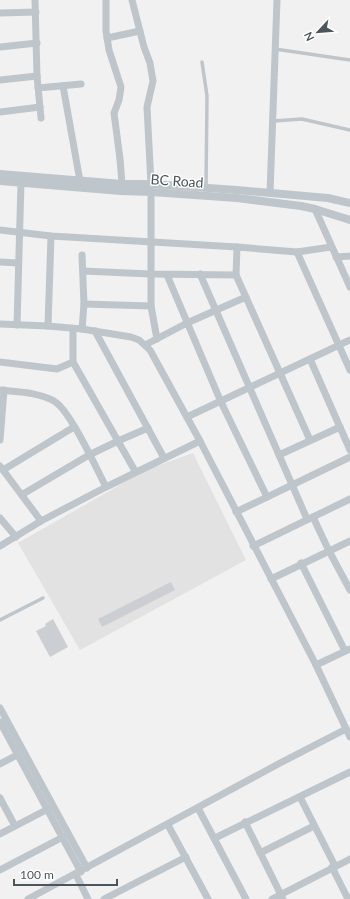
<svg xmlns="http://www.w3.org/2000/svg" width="350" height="899" font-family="Lato,sans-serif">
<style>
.education{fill:#e3e2e2}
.building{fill:#cbced2}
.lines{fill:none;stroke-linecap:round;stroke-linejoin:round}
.service{stroke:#bec6cb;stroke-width:3.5}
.minor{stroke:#bec6cb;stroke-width:7}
.tertiary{stroke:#bec6cb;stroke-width:8}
.labels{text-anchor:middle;stroke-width:3;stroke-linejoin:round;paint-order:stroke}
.street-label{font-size:14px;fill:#4a565c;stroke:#fff}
</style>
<rect width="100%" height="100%" fill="#f2f1f1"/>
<path class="education" d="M 193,453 L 246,560 L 80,650 L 18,543 L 146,470 Z"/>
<g class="building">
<path d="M 171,582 L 175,590 L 102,627 L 98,619 Z"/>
<path d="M 53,619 L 68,647 L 50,657 L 36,631 L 46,626 L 45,624 Z"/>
</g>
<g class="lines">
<g class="service">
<path d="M 275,49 L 350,60"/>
<path d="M 202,62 L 207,96 L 206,187"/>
<path d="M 273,121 L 302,119 L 350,130"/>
<path d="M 0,620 L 43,598"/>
</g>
<g class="minor">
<path d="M 35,0 L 37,76 L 41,118"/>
<path d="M 106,0 L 106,31 L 109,50 L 121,87 L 119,100 L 114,113 L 120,159 L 122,184"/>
<path d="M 132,0 L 144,47 L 150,63 L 153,81 L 147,107 L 151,184"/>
<path d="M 0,13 L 36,12"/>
<path d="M 107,38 L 140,31"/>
<path d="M 0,47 L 37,43"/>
<path d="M 0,80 L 37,76"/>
<path d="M 63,86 L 80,181"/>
<path d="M 38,88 L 81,84"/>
<path d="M 0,112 L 40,107"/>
<path d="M 151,192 L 151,306 L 157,339"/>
<path d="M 270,193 L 277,0"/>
<path d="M 315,209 L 350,287"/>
<path d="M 0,230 L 51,236 L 237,247 L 297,252 L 331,247"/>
<path d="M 237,247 L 236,275 L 310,440"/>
<path d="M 297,252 L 350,370"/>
<path d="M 336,257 L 350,256"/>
<path d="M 0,262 L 18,263"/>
<path d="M 83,271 L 150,274 L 236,275"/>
<path d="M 200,274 L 307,519"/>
<path d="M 167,275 L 221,402 L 267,497"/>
<path d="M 84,304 L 151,306"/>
<path d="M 0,324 L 48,326 L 82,329 L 131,337 L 139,340 L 150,350 L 200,441 L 316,665 L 350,737"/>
<path d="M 17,325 L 21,182"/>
<path d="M 48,326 L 51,236"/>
<path d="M 73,329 L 73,362 L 135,471"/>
<path d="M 82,329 L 84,304 L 82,255"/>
<path d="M 95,331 L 164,458"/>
<path d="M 145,345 L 187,323 L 246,297"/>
<path d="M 310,359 L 350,450"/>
<path d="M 0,362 L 57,369 L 73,362"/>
<path d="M 0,390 C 17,392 38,392 54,401 C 70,410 96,468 106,487"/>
<path d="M 187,417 L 350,340"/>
<path d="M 0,440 L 4,390"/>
<path d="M 279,455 L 340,427"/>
<path d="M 0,466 L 41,521"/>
<path d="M 3,470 L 74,427"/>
<path d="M 23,494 L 89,455 L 118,441 L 148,428"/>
<path d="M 236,512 L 350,457"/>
<path d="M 313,517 L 329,551 L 350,590"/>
<path d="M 0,518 L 16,537"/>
<path d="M 0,546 L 41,521 L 106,487 L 200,441"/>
<path d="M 253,546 L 350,499"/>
<path d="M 301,563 L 345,651"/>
<path d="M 271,579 L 350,541"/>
<path d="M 316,665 L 350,649"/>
<path d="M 0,708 L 87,868"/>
<path d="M 0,722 L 81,872"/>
<path d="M 0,764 L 17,755"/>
<path d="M 300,797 L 335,866"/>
<path d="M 0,798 L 15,826"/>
<path d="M 198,808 L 246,899"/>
<path d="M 245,822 L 283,899"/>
<path d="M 168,825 L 208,899"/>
<path d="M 0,834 L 48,809"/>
<path d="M 215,838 L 350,772"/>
<path d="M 260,853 L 314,826"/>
<path d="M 332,867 L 348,899 L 350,898"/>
<path d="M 0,870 L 63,837"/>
<path d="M 76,875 L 88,899"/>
<path d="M 28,899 L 282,762 L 346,729"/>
<path d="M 104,899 L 186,857"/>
<path d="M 272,899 L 350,859"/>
</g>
<g class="tertiary">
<path d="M 0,174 L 122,184 L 151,184 L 237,190 L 328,198 L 350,203"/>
<path d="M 0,181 L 121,191 L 151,192 L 237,198 L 301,206 L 315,209 L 350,220"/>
</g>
</g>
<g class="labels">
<g class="street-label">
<text transform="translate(177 181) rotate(4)" y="5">BC Road</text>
</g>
</g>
<g transform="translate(318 32) rotate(244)" stroke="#ffffff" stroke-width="3" paint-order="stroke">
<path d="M0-3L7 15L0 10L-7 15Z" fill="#4a565c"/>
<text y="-6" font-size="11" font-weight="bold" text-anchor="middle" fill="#4a565c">N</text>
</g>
<path d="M14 879v6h103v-6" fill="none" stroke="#4a565c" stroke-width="2"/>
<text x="20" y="879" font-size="12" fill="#4a565c" stroke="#ffffff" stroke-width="3" paint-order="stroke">100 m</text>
</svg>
